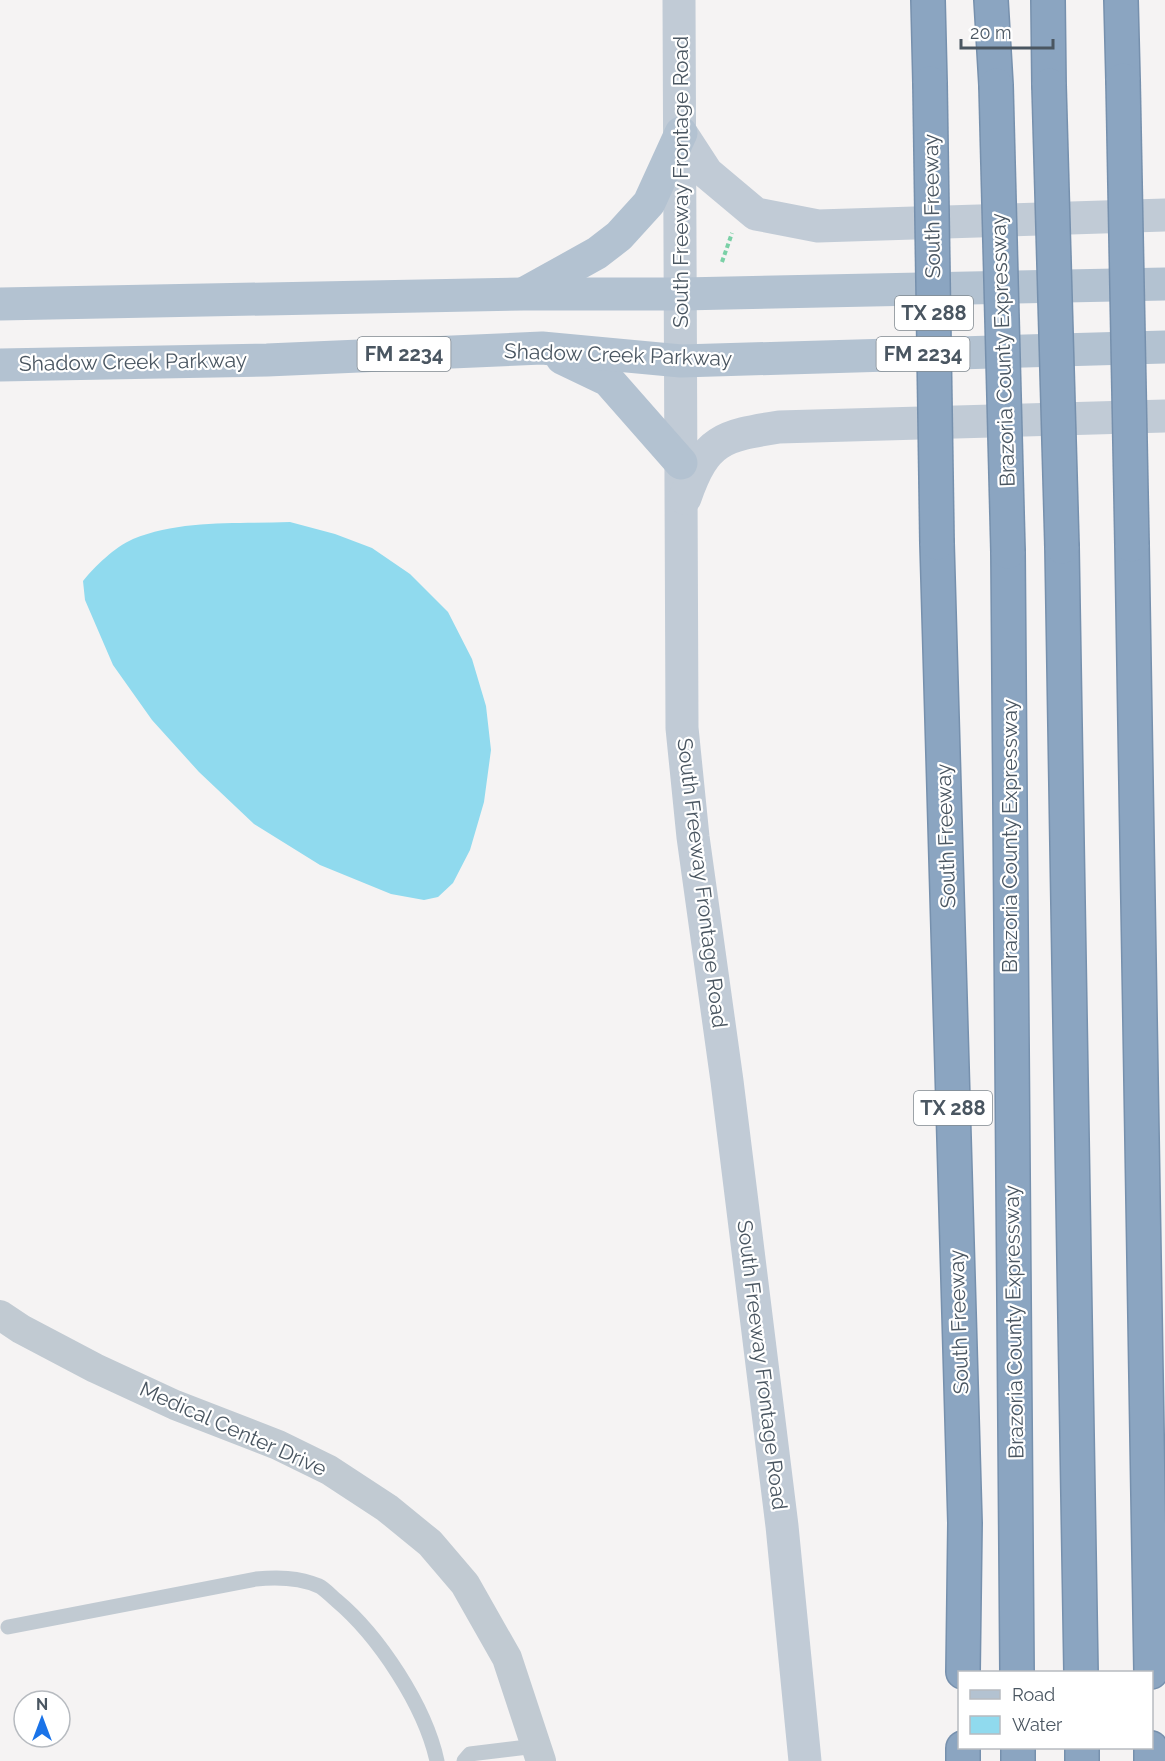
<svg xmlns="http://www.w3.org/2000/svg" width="1165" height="1761" font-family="Raleway,sans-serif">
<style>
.water{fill:#90daee}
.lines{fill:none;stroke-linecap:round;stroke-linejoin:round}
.highway-casing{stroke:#7690ad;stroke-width:36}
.path{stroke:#7ad0a6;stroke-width:4;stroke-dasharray:4.5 3;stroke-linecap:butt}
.lane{stroke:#c1cad2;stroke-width:15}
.street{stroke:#c1cad2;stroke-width:30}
.secondary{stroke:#c1cbd6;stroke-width:33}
.primary{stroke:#b3c2d1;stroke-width:33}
.highway{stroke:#8ba5c1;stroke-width:33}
.highway-bridge-casing{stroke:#7690ad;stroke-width:36;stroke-linecap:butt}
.highway-bridge{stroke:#8ba5c1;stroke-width:33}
.labels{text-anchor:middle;stroke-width:4.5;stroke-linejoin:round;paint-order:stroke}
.shield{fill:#fff;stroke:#808990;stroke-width:1.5}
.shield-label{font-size:20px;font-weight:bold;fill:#4a5661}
.street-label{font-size:21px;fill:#4a5661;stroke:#fff}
</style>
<rect width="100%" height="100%" fill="#f5f3f3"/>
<path class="water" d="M 290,522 L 335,534 L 372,548 L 410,574 L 448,612 L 472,659 L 486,706 L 491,750 L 484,802 L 470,850 L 453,883 L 438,897 L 424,900 L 391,894 L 320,865 L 254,824 L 199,772 L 152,720 L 113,665 L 85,600 L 83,581 C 95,566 115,547 133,539 C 181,519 239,524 290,522 Z"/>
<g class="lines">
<g class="highway-casing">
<g id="highway">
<path d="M 928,0 L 930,83"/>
<path d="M 991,0 L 996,85"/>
<path d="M 1048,0 L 1049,85"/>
<path d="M 1121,0 L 1123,80"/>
<path d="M 937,543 L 965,1523 L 963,1672"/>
<path d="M 1132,545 L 1151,1672"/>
<path d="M 1062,547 L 1081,1672"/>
<path d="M 1008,552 L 1017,1672"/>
<path d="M 1018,1748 L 1018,1761"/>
<path d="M 1082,1748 L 1082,1761"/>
<path d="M 1151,1748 L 1151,1761"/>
<path d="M 963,1761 L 963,1748"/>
</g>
</g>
<path class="path" d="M 722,262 L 732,233"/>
<g class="lane">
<path d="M 8,1627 L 256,1579 C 277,1577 298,1577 319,1586 C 325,1589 331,1596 336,1600 C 379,1636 425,1706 437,1761"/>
<path d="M 464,1761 L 470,1754 L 536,1746"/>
</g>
<path class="street" d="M 0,1315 L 21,1329 L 95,1368 L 175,1405 L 278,1445 L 329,1470 L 387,1508 L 430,1543 L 465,1584 L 507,1658 L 541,1761"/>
<g class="secondary">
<path d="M 679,0 L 682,728 L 693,837 L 727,1081 L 782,1526 L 805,1761"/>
<path d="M 681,133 L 707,173 L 756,214 L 818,226 L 1165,215"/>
<path d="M 685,498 C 705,439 723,436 779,427 L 1165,416"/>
</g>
<g class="primary">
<path d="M 525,293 L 597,253 L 619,236 L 649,203 L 681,133"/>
<path d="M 0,304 L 523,294 L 682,294 L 1165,284"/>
<path d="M 562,358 L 608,380 L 681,463"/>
<path d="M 0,365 L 267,360 L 542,348 L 681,361 L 1165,347"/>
</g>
<use href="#highway" class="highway"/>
<g class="highway-bridge-casing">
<g id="highway-bridge">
<path d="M 1123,80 L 1132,545"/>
<path d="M 930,83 L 937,543"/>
<path d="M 996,85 L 1008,552"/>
<path d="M 1049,85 L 1062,547"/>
</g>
</g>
<use href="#highway-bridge" class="highway-bridge"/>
</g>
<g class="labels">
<g class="shield">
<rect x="895" y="296" width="78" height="34" rx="4.5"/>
<rect x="357.5" y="337" width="93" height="34" rx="4.5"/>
<rect x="876.5" y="337" width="93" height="34" rx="4.5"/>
<rect x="914" y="1091" width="78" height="34" rx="4.5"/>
</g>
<g class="shield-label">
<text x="934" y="320">TX 288</text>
<text x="404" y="361">FM 2234</text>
<text x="923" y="361">FM 2234</text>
<text x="953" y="1115">TX 288</text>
</g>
<g class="street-label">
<text transform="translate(681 182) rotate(-90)" y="7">South Freeway Frontage Road</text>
<text transform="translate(932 206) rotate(-91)" y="7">South Freeway</text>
<text transform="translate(1003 350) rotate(-92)" y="7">Brazoria County Expressway</text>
<text transform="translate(618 355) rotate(2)" y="7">Shadow Creek Parkway</text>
<text transform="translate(133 362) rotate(-1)" y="7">Shadow Creek Parkway</text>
<text transform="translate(946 836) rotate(-92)" y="7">South Freeway</text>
<text transform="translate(1010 836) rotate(-90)" y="7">Brazoria County Expressway</text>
<text transform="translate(702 883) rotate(83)" y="7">South Freeway Frontage Road</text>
<text transform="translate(959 1322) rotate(-92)" y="7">South Freeway</text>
<text transform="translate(1014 1322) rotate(-91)" y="7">Brazoria County Expressway</text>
<text transform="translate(762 1365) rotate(83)" y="7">South Freeway Frontage Road</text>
<text transform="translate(233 1429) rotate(24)" y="7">Medical Center Drive</text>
</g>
</g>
<rect x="958" y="1671" width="195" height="78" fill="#ffffff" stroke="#b7bbc0" stroke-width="1.5"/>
<rect x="970" y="1690" width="30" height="9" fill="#b3c2d1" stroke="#b7bbc0" stroke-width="1.5"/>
<text x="1012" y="1701" font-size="18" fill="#4a5661">Road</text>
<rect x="970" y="1716" width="30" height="18" fill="#90daee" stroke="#b7bbc0" stroke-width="1.5"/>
<text x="1012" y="1731" font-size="18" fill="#4a5661">Water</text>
<g transform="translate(42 1719)"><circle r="28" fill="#ffffff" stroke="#b7bbc0" stroke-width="1.5"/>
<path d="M0-4.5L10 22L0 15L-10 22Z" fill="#1a73e8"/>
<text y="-9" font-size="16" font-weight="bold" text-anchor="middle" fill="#4a5661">N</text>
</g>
<path d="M961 39v9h92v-9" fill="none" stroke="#4a5661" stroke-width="3"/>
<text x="970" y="39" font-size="18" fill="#4a5661" stroke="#ffffff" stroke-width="4.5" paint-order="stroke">20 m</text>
</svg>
